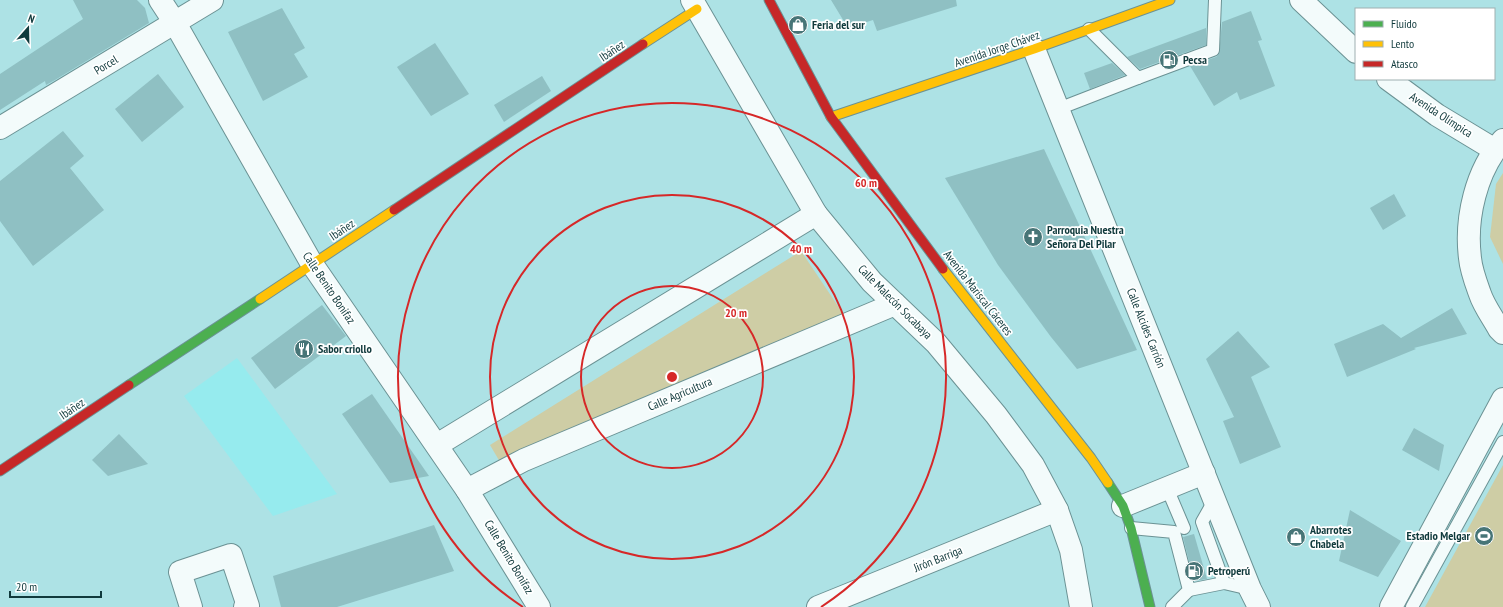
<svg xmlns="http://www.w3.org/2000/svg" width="1503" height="607" font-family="'PT Sans Narrow',sans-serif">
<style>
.built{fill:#96ebee}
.green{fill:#cecda5}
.building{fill:#8fc0c3}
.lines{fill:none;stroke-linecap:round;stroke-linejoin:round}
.lane-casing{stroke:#6b9294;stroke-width:14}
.street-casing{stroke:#6b9294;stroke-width:24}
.fast-casing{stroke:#6b9294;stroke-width:11}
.slow-casing{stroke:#6b9294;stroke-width:11}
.jam-casing{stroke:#6b9294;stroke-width:11}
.lane{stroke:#f3fbfb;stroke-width:12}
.street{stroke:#f3fbfb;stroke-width:22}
.fast{stroke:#4caf50;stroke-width:9}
.slow{stroke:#ffc107;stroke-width:9}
.jam{stroke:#c62828;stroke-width:9}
.ring{fill:none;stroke:#d62828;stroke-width:2}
.labels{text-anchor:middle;stroke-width:3.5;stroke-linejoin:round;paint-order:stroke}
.poi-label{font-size:12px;font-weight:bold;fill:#103a3c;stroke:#fff;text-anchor:start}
.street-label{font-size:12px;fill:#103a3c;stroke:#fff}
.centre{fill:#d62828;stroke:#fff;stroke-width:2}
.ring-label{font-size:12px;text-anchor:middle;font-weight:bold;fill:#d62828;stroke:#fff;stroke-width:3.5;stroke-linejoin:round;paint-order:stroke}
</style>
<rect width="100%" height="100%" fill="#ade2e5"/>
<path class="built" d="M 237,358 L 337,494 L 273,516 L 184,396 Z"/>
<g class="green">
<path d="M 1503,173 L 1503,264 L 1490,237 L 1496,184 Z"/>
<path d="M 801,251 L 846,318 L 500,462 L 490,445 Z"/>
<path d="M 1503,465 L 1503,607 L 1425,607 Z"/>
</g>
<g class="building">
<path d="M 73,0 L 137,0 L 145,8 L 149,23 L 55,80 L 46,85 L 45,81 L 0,110 L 0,74 L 83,19 Z"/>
<path d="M 831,0 L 956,0 L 957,6 L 877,31 L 873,20 L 848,28 Z"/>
<path d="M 282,8 L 305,48 L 294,54 L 308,77 L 263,101 L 228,32 Z"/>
<path d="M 1251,11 L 1262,40 L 1258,41 L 1275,86 L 1240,100 L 1237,92 L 1214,106 L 1190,66 L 1216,57 L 1219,54 L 1222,22 Z"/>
<path d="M 1206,28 L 1206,45 L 1140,69 L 1127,57 Z"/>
<path d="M 435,43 L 469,94 L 431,116 L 397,67 Z"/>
<path d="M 1112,63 L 1125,75 L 1090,89 L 1084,73 Z"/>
<path d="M 158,74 L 184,107 L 142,142 L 115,109 Z"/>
<path d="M 542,76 L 551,91 L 504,122 L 494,105 Z"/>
<path d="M 63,131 L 84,156 L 70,168 L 104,210 L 33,266 L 0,221 L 0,181 Z"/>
<path d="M 1044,149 L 1137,350 L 1077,369 L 1051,337 L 998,265 L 945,178 Z"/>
<path d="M 1394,194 L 1406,216 L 1383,230 L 1370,208 Z"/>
<path d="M 322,305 L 346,336 L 275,389 L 251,358 Z"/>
<path d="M 1452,308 L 1467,334 L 1414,348 L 1416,349 L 1347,377 L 1334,344 L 1383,324 L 1401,338 Z"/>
<path d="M 1238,331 L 1270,367 L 1251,377 L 1281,447 L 1240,464 L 1223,421 L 1234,417 L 1206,359 Z"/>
<path d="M 372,394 L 429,476 L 390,483 L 342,414 Z"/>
<path d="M 1414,428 L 1444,445 L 1439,471 L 1402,450 Z"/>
<path d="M 119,434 L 148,464 L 108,476 L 92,460 Z"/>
<path d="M 1350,510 L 1401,541 L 1378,577 L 1339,561 Z"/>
<path d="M 434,525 L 454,571 L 337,607 L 281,607 L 273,576 Z"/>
<path d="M 1194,534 L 1207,579 L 1194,581 L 1183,537 Z"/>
</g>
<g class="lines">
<g class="lane-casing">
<g id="lane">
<path d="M 1089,29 L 1138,78 L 1213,50 L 1215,0"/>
<path d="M 1058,109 L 1138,78"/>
<path d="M 1167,488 L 1184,528"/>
<path d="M 1215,499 L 1202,522 L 1224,583 L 1250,589"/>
<path d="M 1131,528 L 1174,532 L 1189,590 L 1172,607"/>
<path d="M 1189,590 L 1224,583"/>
<path d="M 1412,607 L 1503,442"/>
</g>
</g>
<g class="street-casing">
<g id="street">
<path d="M 160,0 L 175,23 L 312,264 L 467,490 L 539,607"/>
<path d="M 692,0 L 816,214 L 872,282 L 936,343 L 996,415 L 1033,465 L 1057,510 L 1071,550 L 1081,607"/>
<path d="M 1301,0 L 1356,52"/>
<path d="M 1034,49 L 1250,589 L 1259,607"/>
<path d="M 1388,79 L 1437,115 L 1495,150"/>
<path d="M 0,128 L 212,0"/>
<path d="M 1503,140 C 1476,171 1465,218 1470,258 C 1471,270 1476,283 1480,294 C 1484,306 1493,318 1499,329 L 1503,333"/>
<path d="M 437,445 L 816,214"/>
<path d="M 467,490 L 524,460 L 895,304"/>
<path d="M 1123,506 L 1204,473"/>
<path d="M 191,607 L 180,572 L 231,555 L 248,606 L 245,607"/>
<path d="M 818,607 L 1057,510"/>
<path d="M 1391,607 L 1503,399"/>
</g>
</g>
<g class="fast-casing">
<g id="fast">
<path d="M 129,385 L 260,299"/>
<path d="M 1108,483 L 1123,506 L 1131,528 L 1150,607"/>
</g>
</g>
<g class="slow-casing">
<g id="slow">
<path d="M 643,44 L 697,9"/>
<path d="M 831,117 L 1034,49 L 1170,0"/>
<path d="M 943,269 L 1091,458 L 1108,483"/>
<path d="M 260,299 L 394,210"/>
</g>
</g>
<g class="jam-casing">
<g id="jam">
<path d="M 769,0 L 831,117 L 943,269"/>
<path d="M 394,210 L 643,44"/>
<path d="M 0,471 L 129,385"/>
</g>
</g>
<use href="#lane" class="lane"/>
<use href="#street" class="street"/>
<use href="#fast" class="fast"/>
<use href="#slow" class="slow"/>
<use href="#jam" class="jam"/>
</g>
<g class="ring">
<circle cx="672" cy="377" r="91"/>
<circle cx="672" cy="377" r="182"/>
<path d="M523 607A274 274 0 1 1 821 607"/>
</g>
<defs>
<g id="shop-disc" transform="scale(1)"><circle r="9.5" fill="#477577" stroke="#fff"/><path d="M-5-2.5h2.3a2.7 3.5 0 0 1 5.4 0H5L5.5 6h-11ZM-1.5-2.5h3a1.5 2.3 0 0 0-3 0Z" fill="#fff"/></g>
<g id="fuel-disc" transform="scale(1)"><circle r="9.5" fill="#477577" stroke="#fff"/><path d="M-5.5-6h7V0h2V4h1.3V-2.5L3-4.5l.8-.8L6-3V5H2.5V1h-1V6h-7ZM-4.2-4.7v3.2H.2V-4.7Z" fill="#fff"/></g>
<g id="church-disc" transform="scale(1)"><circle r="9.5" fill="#477577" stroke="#fff"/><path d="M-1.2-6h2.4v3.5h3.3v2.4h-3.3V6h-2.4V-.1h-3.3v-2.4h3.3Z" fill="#fff"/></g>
<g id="restaurant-disc" transform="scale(1)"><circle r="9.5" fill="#477577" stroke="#fff"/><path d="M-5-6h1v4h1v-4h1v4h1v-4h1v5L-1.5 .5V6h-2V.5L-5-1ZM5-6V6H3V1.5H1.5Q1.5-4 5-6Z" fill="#fff"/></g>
<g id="stadium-disc" transform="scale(1)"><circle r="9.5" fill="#477577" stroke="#fff"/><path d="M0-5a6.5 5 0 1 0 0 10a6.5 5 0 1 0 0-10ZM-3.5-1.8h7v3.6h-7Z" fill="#fff"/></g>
</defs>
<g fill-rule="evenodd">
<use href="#shop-disc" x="798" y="25"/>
<use href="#fuel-disc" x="1169" y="60"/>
<use href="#church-disc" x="1033" y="237"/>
<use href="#restaurant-disc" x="304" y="349"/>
<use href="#stadium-disc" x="1484" y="536"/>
<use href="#shop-disc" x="1296" y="537"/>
<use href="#fuel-disc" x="1194" y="571"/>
</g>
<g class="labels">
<g class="poi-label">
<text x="812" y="29">Feria del sur</text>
<text x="1183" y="64">Pecsa</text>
<text x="1047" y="234">Parroquia Nuestra<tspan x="1047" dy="14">Señora Del Pilar</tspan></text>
<text x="318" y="353">Sabor criollo</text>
<text x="1310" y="534">Abarrotes<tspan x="1310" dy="14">Chabela</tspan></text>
<text x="1470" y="540" text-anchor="end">Estadio Melgar</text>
<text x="1208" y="575">Petroperú</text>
</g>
<g class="street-label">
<text transform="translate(997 49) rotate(-19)" y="4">Avenida Jorge Chávez</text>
<text transform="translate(612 51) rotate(-34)" y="4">Ibáñez</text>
<text transform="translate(106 65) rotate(-31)" y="4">Porcel</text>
<text transform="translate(1441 115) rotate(33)" y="4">Avenida Olímpica</text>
<text transform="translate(342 230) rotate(-34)" y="4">Ibáñez</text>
<text transform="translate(329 288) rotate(56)" y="4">Calle Benito Bonifaz</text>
<text transform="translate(978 293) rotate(52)" y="4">Avenida Mariscal Cáceres</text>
<text transform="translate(895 302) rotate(45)" y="4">Calle Malecón Socabaya</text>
<text transform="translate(1146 328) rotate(68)" y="4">Calle Alcides Carrión</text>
<text transform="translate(680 394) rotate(-23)" y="4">Calle Agricultura</text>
<text transform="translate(72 409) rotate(-34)" y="4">Ibáñez</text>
<text transform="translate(509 557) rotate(59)" y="4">Calle Benito Bonifaz</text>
<text transform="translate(938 559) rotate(-22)" y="4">Jirón Barriga</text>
</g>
</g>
<circle cx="672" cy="377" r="6" class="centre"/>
<g class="ring-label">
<text x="866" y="187">60 m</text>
<text x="801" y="253">40 m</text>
<text x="736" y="317">20 m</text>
</g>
<rect x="1355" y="8" width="140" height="72" fill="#ffffff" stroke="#9fb0b1"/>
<rect x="1363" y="21" width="20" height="6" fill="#4caf50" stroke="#9fb0b1"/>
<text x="1391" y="28" font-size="12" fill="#103a3c">Fluido</text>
<rect x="1363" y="41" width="20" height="6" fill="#ffc107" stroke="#9fb0b1"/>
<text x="1391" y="48" font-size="12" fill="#103a3c">Lento</text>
<rect x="1363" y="61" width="20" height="6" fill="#c62828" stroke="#9fb0b1"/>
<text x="1391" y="68" font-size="12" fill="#103a3c">Atasco</text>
<g transform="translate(28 28) rotate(20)" stroke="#ffffff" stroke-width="3" paint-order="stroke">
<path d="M0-3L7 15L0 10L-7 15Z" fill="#103a3c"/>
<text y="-6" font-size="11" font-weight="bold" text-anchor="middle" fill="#103a3c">N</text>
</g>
<path d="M10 591v6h91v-6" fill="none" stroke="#103a3c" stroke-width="2"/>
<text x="16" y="591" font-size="12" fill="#103a3c" stroke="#ffffff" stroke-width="3" paint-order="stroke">20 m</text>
</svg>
